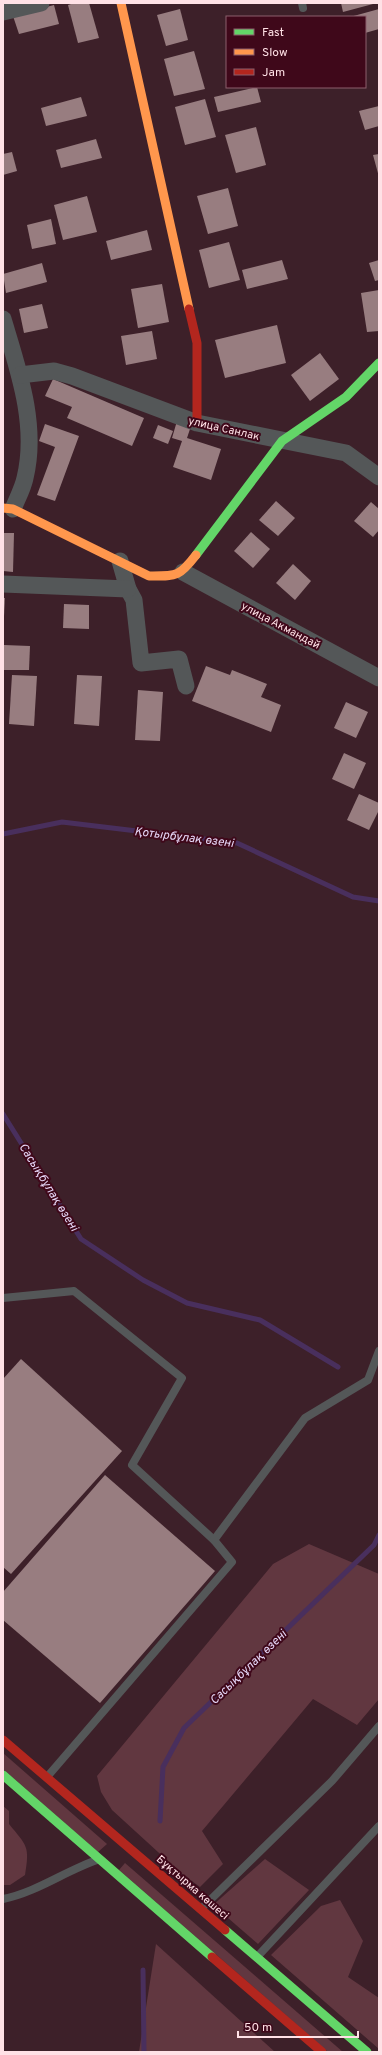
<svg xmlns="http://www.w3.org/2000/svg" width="382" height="2055" font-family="Overpass,sans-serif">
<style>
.green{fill:#613740}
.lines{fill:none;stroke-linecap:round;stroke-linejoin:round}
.stream{stroke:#492f5d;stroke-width:5}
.building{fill:#987d80}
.lane{stroke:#545758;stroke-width:8}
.street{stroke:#545758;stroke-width:17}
.fast{stroke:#63d668;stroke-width:9}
.slow{stroke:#ff974d;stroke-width:9}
.jam{stroke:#b3261e;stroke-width:9}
.labels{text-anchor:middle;stroke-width:4;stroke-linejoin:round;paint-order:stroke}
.street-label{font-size:11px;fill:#ffe1e6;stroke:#3f081a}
.water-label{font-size:12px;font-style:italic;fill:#e8d9fa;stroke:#3f081a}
</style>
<rect width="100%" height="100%" fill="#3d2029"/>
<g class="green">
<path d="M 309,1544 L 379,1574 L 379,1699 L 357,1725 L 313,1699 L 202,1831 L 223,1864 L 200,1887 L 181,1873 L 112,1810 L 101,1792 L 97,1776 L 273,1564 Z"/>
<path d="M 3,1753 L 107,1844 L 98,1852 L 3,1769 Z"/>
<path d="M 3,1806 L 9,1811 L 9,1824 C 27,1846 30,1846 25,1875 L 10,1885 L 3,1885 Z"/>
<path d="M 265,1859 L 309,1890 L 258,1944 L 213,1905 Z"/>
<path d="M 125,1863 L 343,2052 L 328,2052 L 119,1870 Z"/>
<path d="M 340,1900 L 363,1941 L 348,1977 L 379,1998 L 379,2049 L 271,1955 L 321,1906 Z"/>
<path d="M 156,1944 L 275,2052 L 139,2052 Z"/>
</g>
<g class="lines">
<g class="stream">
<path d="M 3,834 L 62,822 L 237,843 L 353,897 L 379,901"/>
<path d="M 3,1114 L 81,1239 L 143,1280 L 187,1303 L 260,1320 L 338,1367"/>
<path d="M 160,1821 L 163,1767 L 184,1728 L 374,1545 L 379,1535"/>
<path d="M 143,1970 L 144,2052"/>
</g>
</g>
<g class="building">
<path d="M 74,3 L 89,3 L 99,38 L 78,43 L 68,5 Z"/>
<path d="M 341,3 L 373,3 L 373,4 L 343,12 Z"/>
<path d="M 54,5 L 59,24 L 19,34 L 13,16 Z"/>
<path d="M 180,9 L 188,40 L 166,46 L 157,15 Z"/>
<path d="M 379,9 L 379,29 L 365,33 L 365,17 L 350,17 Z"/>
<path d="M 194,51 L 205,89 L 174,96 L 164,59 Z"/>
<path d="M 257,87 L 261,102 L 218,112 L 214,97 Z"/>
<path d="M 81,97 L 87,116 L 46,126 L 41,108 Z"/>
<path d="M 205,99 L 216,137 L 185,145 L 175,107 Z"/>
<path d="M 379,106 L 379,126 L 365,130 L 359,111 Z"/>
<path d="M 256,127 L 266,165 L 236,173 L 225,135 Z"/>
<path d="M 96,139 L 102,158 L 61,168 L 56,150 Z"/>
<path d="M 12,152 L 17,171 L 3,175 L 3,154 Z"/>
<path d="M 379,154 L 379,177 L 373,155 Z"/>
<path d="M 228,188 L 238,226 L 208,234 L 197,196 Z"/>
<path d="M 87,196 L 97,232 L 63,240 L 54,205 Z"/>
<path d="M 51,219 L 56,244 L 32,249 L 27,225 Z"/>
<path d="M 147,230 L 152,250 L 111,260 L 106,241 Z"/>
<path d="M 229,242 L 240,280 L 209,288 L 199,250 Z"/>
<path d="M 282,260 L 288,279 L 247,289 L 242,270 Z"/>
<path d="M 379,260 L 379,280 L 375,281 L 369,263 Z"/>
<path d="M 42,263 L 47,282 L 6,293 L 3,274 Z"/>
<path d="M 162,284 L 169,322 L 138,328 L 131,289 Z"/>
<path d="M 379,290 L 379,331 L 367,332 L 361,293 Z"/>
<path d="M 42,304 L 48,328 L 24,333 L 19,309 Z"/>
<path d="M 277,325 L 286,363 L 225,378 L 215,340 Z"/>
<path d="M 152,331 L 157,359 L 126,365 L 121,336 Z"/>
<path d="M 320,353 L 339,379 L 310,401 L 291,375 Z"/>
<path d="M 53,379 L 144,418 L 132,446 L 67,418 L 72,407 L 45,396 Z"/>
<path d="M 177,421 L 191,426 L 187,438 L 221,449 L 211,480 L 173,467 L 182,441 L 172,438 Z"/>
<path d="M 45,424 L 79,436 L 55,501 L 37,495 L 55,447 L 39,441 Z"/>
<path d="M 158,425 L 173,431 L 168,444 L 153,438 Z"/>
<path d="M 276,501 L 295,518 L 278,536 L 259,520 Z"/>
<path d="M 371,502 L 379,509 L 379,530 L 373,537 L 354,521 Z"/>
<path d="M 251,532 L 270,549 L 253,568 L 234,551 Z"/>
<path d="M 3,533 L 14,533 L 13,572 L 3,571 Z"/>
<path d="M 293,564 L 311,581 L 295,600 L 276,583 Z"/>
<path d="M 3,598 L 5,598 L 4,616 L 3,616 Z"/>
<path d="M 64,604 L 89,605 L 89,629 L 63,628 Z"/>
<path d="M 4,645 L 30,646 L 29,670 L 3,670 Z"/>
<path d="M 206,666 L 230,675 L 232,670 L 267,684 L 261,697 L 281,705 L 271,732 L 192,701 Z"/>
<path d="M 12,675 L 37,676 L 34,726 L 9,724 Z"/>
<path d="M 77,675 L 102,676 L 99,726 L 74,724 Z"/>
<path d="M 138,690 L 163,692 L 160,741 L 135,740 Z"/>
<path d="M 346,702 L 368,712 L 356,738 L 334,728 Z"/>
<path d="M 344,753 L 366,763 L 354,789 L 332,779 Z"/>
<path d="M 359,794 L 379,803 L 379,810 L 369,830 L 347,820 Z"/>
<path d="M 21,1359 L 122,1451 L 11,1574 L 3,1567 L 3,1379 Z"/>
<path d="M 105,1475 L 215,1571 L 100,1703 L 3,1620 L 3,1592 Z"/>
</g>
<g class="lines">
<g class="lane">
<path d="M 302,3 L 303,8"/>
<path d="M 3,1298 L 74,1291 L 182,1378 L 132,1465 L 214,1540"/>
<path d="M 47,1777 L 232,1562 L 214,1540 L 305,1418 L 368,1380 L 379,1351"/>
<path d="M 3,1899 C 37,1892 65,1871 97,1860"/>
<path d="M 201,1909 L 332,1781 L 379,1726"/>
<path d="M 257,1957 L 379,1826"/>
</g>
<g class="street">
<path d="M 3,12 L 41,3"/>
<path d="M 3,319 C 18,369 38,425 25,478 C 23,488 17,499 13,509"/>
<path d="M 20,375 L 54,371 L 72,376 L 197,423 L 346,453 L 379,477"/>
<path d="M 120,561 L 128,589 L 134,600 L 141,663 L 179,659 L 186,686"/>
<path d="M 183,572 L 379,678"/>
<path d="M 3,584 L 128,589"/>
</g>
<g class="fast">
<path d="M 196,555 L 282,441 L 346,397 L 379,363"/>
<path d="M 3,1775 L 212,1957"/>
<path d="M 225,1930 L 367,2052"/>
</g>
<g class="slow">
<path d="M 121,3 L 189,309"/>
<path d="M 3,508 L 13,509 L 149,576 C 177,576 179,577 196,555"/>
</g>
<g class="jam">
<path d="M 189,309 L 197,343 L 197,423"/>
<path d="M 3,1740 L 225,1930"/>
<path d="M 212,1957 L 322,2052"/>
</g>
</g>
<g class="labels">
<g class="street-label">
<text transform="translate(224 428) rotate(13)" y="4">улица Санлак</text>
<text transform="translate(281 625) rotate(28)" y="4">улица Акмандай</text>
<text transform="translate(193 1887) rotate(41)" y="4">Бұқтырма көшесі</text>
</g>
<g class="water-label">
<text transform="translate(184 837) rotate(7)" y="4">Қотырбұлақ өзені</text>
<text transform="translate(49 1187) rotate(58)" y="4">Сасықбұлақ өзені</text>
<text transform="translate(248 1667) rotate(-44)" y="4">Сасықбұлақ өзені</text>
</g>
</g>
<rect width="382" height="2055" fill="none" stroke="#ffe1e6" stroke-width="8"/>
<rect x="226" y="16" width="140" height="72" fill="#3f081a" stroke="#8c5f6c"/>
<rect x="234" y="29" width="20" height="6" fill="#63d668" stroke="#8c5f6c"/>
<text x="262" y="36" font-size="12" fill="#ffe1e6">Fast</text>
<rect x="234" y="49" width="20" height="6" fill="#ff974d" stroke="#8c5f6c"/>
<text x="262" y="56" font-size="12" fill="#ffe1e6">Slow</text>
<rect x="234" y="69" width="20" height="6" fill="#b3261e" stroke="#8c5f6c"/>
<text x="262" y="76" font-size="12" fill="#ffe1e6">Jam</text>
<path d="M238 2031v6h120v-6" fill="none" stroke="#ffe1e6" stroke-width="2"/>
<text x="244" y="2031" font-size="12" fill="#ffe1e6" stroke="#3f081a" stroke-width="3" paint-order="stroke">50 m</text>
</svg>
